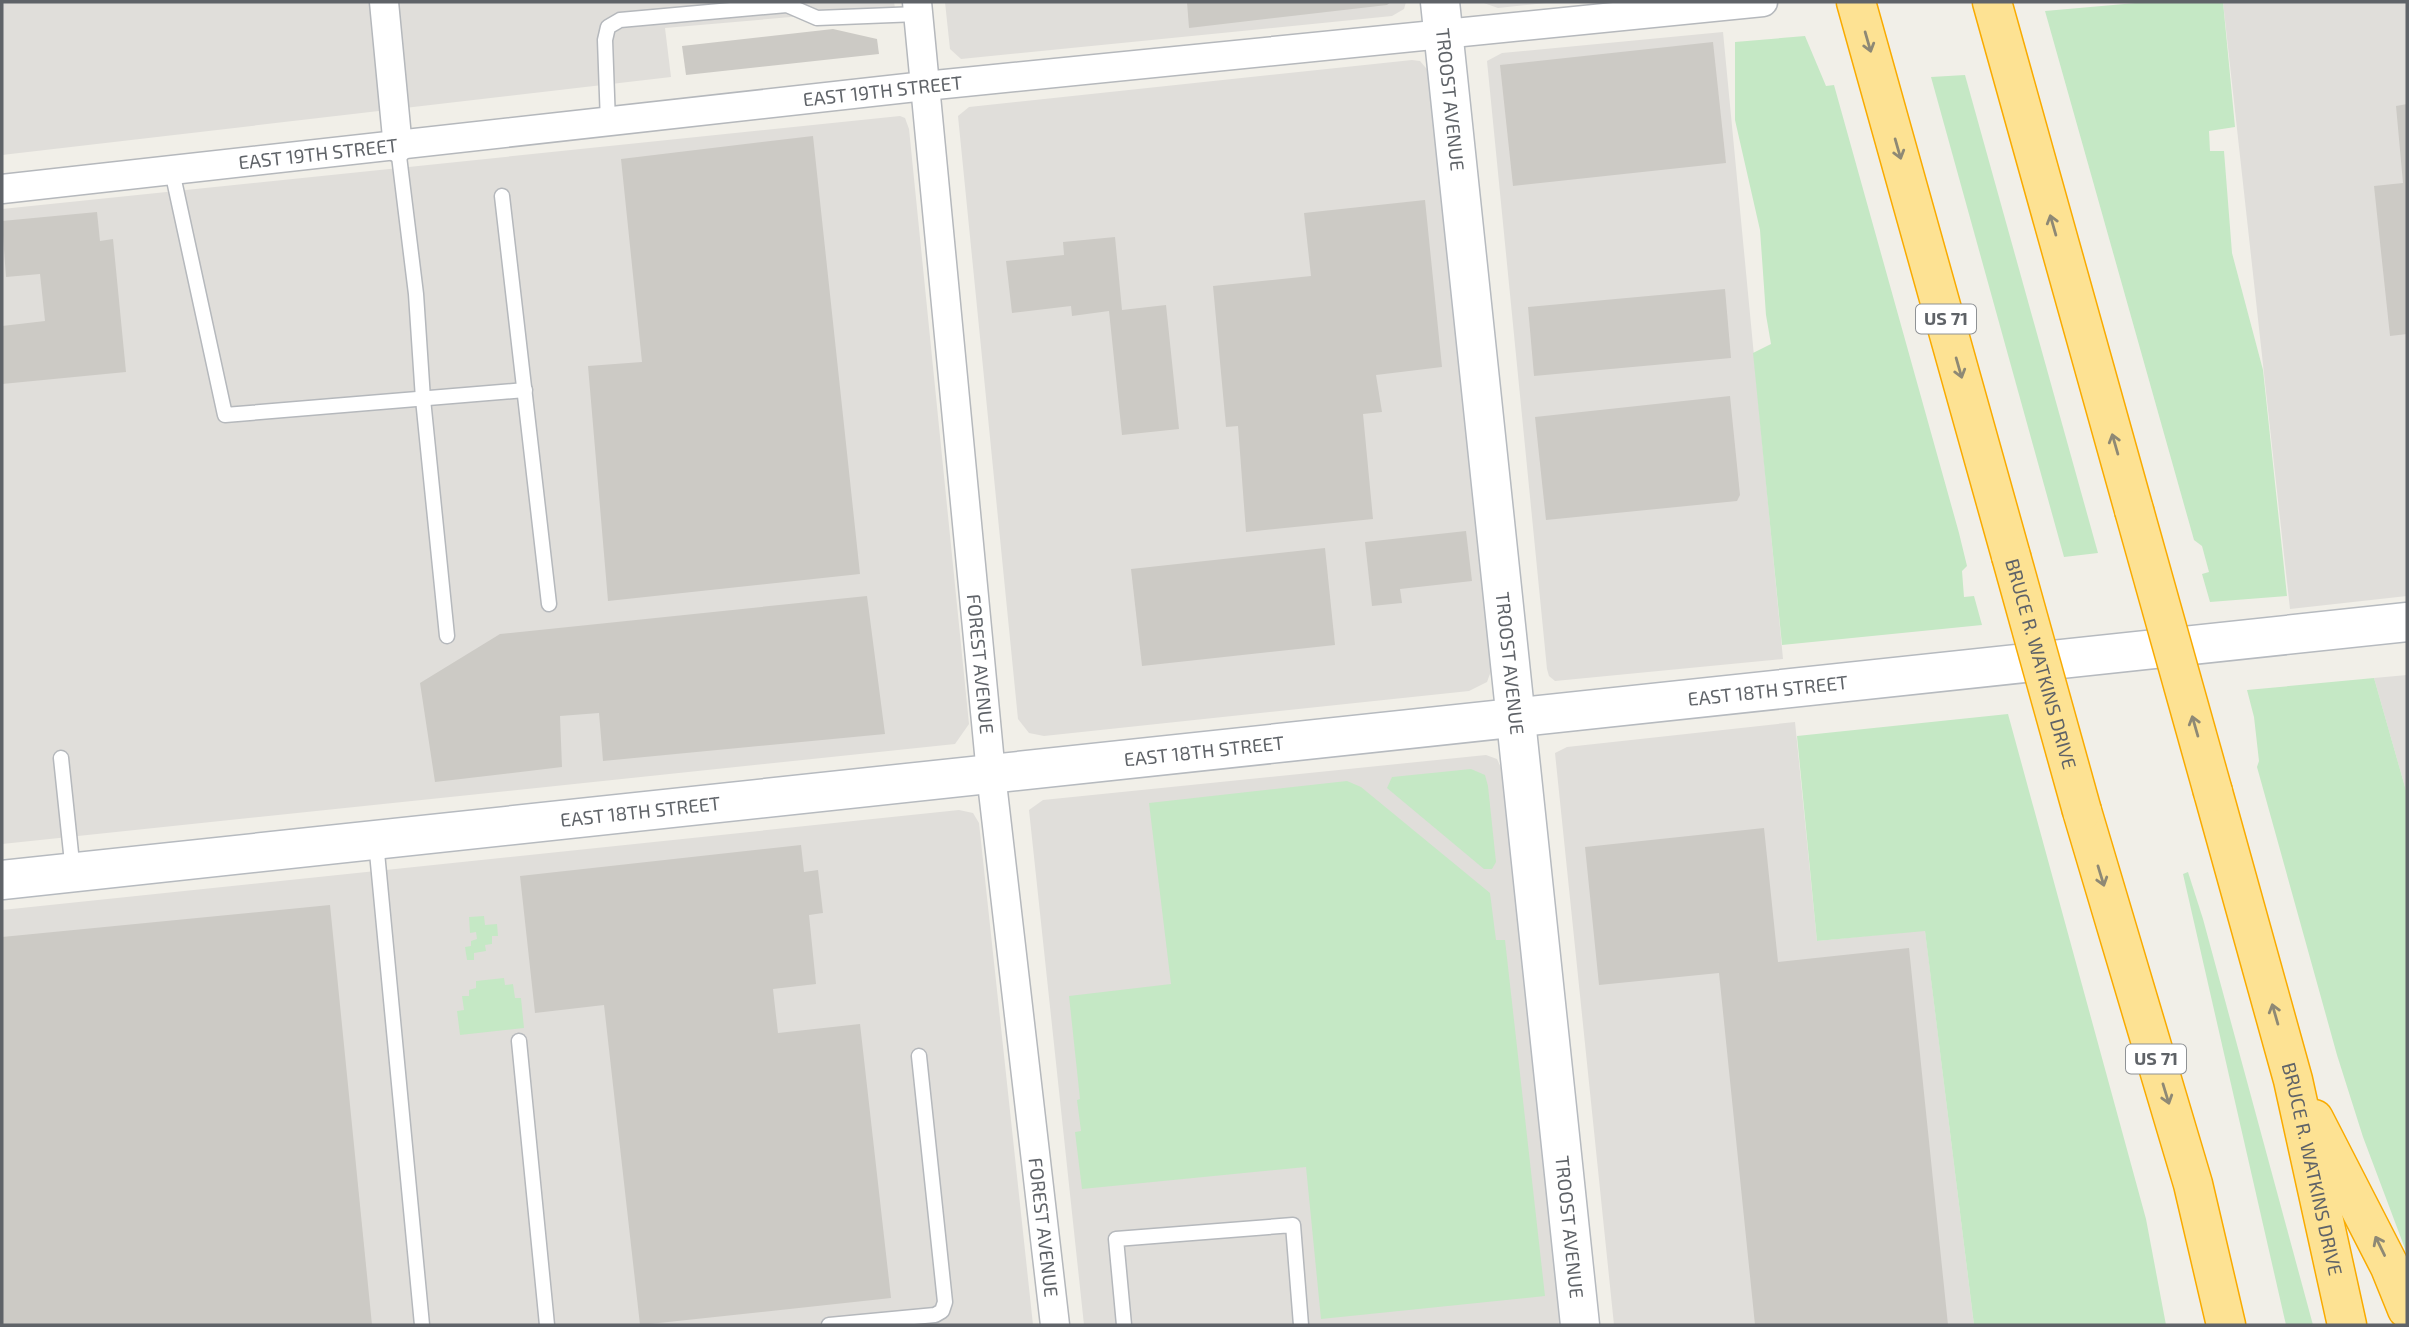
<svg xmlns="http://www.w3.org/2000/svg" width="2409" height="1327" font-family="'Exo 2',sans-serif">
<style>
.industrial{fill:#e0deda}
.green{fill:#c5e8c5}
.building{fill:#cccac5}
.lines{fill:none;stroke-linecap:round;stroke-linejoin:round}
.lane-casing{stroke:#b5b8bc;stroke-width:17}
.street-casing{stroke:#b5b8bc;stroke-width:31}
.secondary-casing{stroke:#b6babf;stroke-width:41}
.highway-casing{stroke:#f9ab00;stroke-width:41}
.lane{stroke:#fff;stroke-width:14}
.street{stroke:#fff;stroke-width:28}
.secondary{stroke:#fff;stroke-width:38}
.highway{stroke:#fde293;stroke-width:38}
.highway-bridge-casing{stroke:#f9ab00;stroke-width:41;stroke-linecap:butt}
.highway-bridge{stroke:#fde293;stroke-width:38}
.oneway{stroke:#8e8975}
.labels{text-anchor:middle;stroke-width:5;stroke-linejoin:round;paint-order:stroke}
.shield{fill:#fff;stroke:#8f9295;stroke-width:2}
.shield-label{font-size:18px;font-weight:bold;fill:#5f6368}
.street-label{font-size:19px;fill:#5f6368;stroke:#fff}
</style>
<rect width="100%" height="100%" fill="#f1efe8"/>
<g class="industrial">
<path d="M 2,2 L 894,2 L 895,8 L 665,28 L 671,77 L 2,155 Z"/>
<path d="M 945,2 L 1406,2 L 1404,9 L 1392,16 L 961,59 L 950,49 Z"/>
<path d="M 1481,2 L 1556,2 L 1498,8 Z"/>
<path d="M 2223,2 L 2407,2 L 2407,596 L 2290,609 Z"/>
<path d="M 1723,32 L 1783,659 L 1555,681 L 1549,676 L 1547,669 L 1487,61 L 1502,53 Z"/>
<path d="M 1412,60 L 1420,61 L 1431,74 L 1491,671 L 1487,682 L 1469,691 L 1044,736 L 1029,733 L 1018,719 L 958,116 L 969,107 Z"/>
<path d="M 900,116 L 905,118 L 909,129 L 969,724 L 955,744 L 2,844 L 2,209 Z"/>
<path d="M 2407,675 L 2407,794 L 2374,678 Z"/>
<path d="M 1795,722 L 1817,941 L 1925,930 L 1974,1325 L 1614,1325 L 1555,753 L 1567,747 Z"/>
<path d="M 1486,755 L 1497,759 L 1502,770 L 1562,1325 L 1084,1325 L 1029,810 L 1043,800 Z"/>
<path d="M 959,810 L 973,813 L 979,823 L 1033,1325 L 2,1325 L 2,910 Z"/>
</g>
<g class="green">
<path d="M 2147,2 L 2223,2 L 2235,127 L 2209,131 L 2210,151 L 2224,151 L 2232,253 L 2263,370 L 2287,596 L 2210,602 L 2202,574 L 2209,572 L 2202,546 L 2194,540 L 2045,11 Z"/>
<path d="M 1805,36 L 1826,86 L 1834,85 L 1959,533 L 1967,566 L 1962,571 L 1964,597 L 1974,596 L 1982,625 L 1782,645 L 1753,353 L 1771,344 L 1766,315 L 1760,230 L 1735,120 L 1735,42 Z"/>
<path d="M 1965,75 L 2098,553 L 2064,557 L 1931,77 Z"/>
<path d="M 2374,678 L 2407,794 L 2407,1254 L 2363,1137 L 2337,1055 L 2257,767 L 2259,761 L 2254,717 L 2247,690 Z"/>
<path d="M 2008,714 L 2146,1219 L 2166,1325 L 1974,1325 L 1925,931 L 1817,941 L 1797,736 Z"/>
<path d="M 1471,769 L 1485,775 L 1488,786 L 1496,862 L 1492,869 L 1484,869 L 1387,788 L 1392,777 Z"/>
<path d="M 1347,781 L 1361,787 L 1490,893 L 1496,940 L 1505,940 L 1545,1296 L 1321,1319 L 1306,1167 L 1082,1189 L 1075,1132 L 1081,1131 L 1077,1100 L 1080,1099 L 1069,996 L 1171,984 L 1149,803 Z"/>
<path d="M 2188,872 L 2203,919 L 2313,1325 L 2286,1325 L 2183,874 Z"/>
<path d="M 484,916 L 485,925 L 497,924 L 498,936 L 492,936 L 492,944 L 485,945 L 486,951 L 474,953 L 474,960 L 467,960 L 465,947 L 471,946 L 471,941 L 477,939 L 476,932 L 470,933 L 469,917 Z"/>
<path d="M 504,978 L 505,985 L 513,984 L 515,998 L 521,998 L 524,1028 L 460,1035 L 457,1011 L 464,1010 L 462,996 L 469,996 L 469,990 L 476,988 L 476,981 Z"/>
</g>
<g class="building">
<path d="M 1187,2 L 1391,2 L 1387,5 L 1189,28 Z"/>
<path d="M 833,29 L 877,39 L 879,54 L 686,75 L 682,46 Z"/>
<path d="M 1713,42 L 1726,163 L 1513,186 L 1500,65 Z"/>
<path d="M 2407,104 L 2407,334 L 2390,336 L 2374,186 L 2403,183 L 2396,106 Z"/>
<path d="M 813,136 L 860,574 L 608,601 L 588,366 L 642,362 L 621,159 Z"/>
<path d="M 1425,200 L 1442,367 L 1376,375 L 1382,412 L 1363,414 L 1373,519 L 1246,532 L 1238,426 L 1226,427 L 1213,286 L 1311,276 L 1304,213 Z"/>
<path d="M 97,212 L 100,241 L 113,239 L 126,372 L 2,384 L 2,326 L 45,321 L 40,274 L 6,277 L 2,221 Z"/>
<path d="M 1115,237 L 1122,310 L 1166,305 L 1179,429 L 1122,435 L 1109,311 L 1072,316 L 1071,306 L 1012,313 L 1006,261 L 1064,255 L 1063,242 Z"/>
<path d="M 1725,289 L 1731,358 L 1534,376 L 1528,307 Z"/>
<path d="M 1730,396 L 1740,495 L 1737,501 L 1546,520 L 1535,417 Z"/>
<path d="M 1466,531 L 1472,581 L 1400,589 L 1402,603 L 1372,606 L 1365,542 Z"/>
<path d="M 1325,548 L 1335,645 L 1142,666 L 1131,569 Z"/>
<path d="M 867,596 L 885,734 L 603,761 L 599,713 L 560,716 L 562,767 L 435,782 L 420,683 L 500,634 Z"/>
<path d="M 1764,828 L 1778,962 L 1909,948 L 1948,1325 L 1755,1325 L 1719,973 L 1599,985 L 1585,847 Z"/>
<path d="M 801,845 L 804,872 L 818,870 L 823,913 L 809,915 L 816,984 L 773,989 L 778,1033 L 860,1024 L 891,1298 L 640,1325 L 604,1005 L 535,1013 L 520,876 Z"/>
<path d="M 330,905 L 372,1325 L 2,1325 L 2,937 Z"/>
</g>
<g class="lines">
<g class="lane-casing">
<g id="lane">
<path d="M 608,123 L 605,40 L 608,27 L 620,20 L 787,5 L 817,18 L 918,14"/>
<path d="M 398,148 L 416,294 L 423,399 L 447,636"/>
<path d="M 172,171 L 225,415 L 525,390"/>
<path d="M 502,196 L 549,604"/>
<path d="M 61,758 L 73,872"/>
<path d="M 376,842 L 422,1325"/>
<path d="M 519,1041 L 547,1325"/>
<path d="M 829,1325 L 935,1315 L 942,1311 L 945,1302 L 919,1056"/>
<path d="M 1124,1325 L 1116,1239 L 1293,1225 L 1301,1325"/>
</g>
</g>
<g class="street-casing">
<g id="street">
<path d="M 384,2 L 398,148"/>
<path id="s1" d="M 917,2 L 991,774 L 1055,1325"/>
<path id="s2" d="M 2,189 L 925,86 L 1763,2"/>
</g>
</g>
<g class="secondary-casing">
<g id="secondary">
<path id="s3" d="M 1440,2 L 1580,1325"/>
<path id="s4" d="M 2,880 L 2407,622"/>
</g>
</g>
<g class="highway-casing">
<g id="highway">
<path d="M 1856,2 L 2011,556"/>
<path d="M 1992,2 L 2134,510"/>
<path id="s5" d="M 2213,792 L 2293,1080 L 2347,1325"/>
<path d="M 2082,811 L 2193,1184 L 2226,1325"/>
<path d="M 2314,1119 L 2390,1267 L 2407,1309"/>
</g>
</g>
<use href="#lane" class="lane"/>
<use href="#street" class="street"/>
<use href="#secondary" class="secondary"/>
<use href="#highway" class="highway"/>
<g class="highway-bridge-casing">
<g id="highway-bridge">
<path d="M 2134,510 L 2213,792"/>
<path id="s6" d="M 2011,556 L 2082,811"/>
</g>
</g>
<use href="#highway-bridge" class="highway-bridge"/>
</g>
<defs><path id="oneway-shaft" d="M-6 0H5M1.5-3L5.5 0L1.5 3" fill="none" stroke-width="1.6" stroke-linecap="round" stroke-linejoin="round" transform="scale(1.75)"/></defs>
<g class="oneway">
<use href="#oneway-shaft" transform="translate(1868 42) rotate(74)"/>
<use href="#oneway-shaft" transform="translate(1898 149) rotate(74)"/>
<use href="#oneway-shaft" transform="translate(2053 225) rotate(-106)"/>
<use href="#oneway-shaft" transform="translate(1959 368) rotate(74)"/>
<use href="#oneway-shaft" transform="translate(2115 444) rotate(-106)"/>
<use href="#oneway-shaft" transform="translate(2195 726) rotate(-106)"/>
<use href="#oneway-shaft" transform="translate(2101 876) rotate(73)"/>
<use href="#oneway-shaft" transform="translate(2275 1014) rotate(-106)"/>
<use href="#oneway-shaft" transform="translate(2166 1094) rotate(73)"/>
<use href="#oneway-shaft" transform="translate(2380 1246) rotate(-116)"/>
</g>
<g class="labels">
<g class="shield">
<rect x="1916" y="304.5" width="60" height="29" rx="5"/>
<rect x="2126" y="1044.5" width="60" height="29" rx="5"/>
</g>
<g class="shield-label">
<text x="1946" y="325">US 71</text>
<text x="2156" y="1065">US 71</text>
</g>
<g class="street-label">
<text dy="7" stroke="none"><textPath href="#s2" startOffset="886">EAST 19TH STREET</textPath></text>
<text dy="7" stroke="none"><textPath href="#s3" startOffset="98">TROOST AVENUE</textPath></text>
<text dy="7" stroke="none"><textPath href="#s2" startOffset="318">EAST 19TH STREET</textPath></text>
<text dy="7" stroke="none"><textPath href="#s1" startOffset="665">FOREST AVENUE</textPath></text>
<text dy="7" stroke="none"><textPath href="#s3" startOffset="665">TROOST AVENUE</textPath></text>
<text dy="7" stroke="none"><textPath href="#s6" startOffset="112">BRUCE R. WATKINS DRIVE</textPath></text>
<text dy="7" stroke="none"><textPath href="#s4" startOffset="1776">EAST 18TH STREET</textPath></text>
<text dy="7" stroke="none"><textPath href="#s4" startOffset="1209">EAST 18TH STREET</textPath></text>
<text dy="7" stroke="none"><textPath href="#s4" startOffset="642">EAST 18TH STREET</textPath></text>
<text dy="7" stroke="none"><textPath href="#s5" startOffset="390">BRUCE R. WATKINS DRIVE</textPath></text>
<text dy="7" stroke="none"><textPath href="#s3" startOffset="1232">TROOST AVENUE</textPath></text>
<text dy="7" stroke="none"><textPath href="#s1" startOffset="1232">FOREST AVENUE</textPath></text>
</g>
</g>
<rect width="2409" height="1327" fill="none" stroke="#5f6368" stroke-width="7"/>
</svg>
